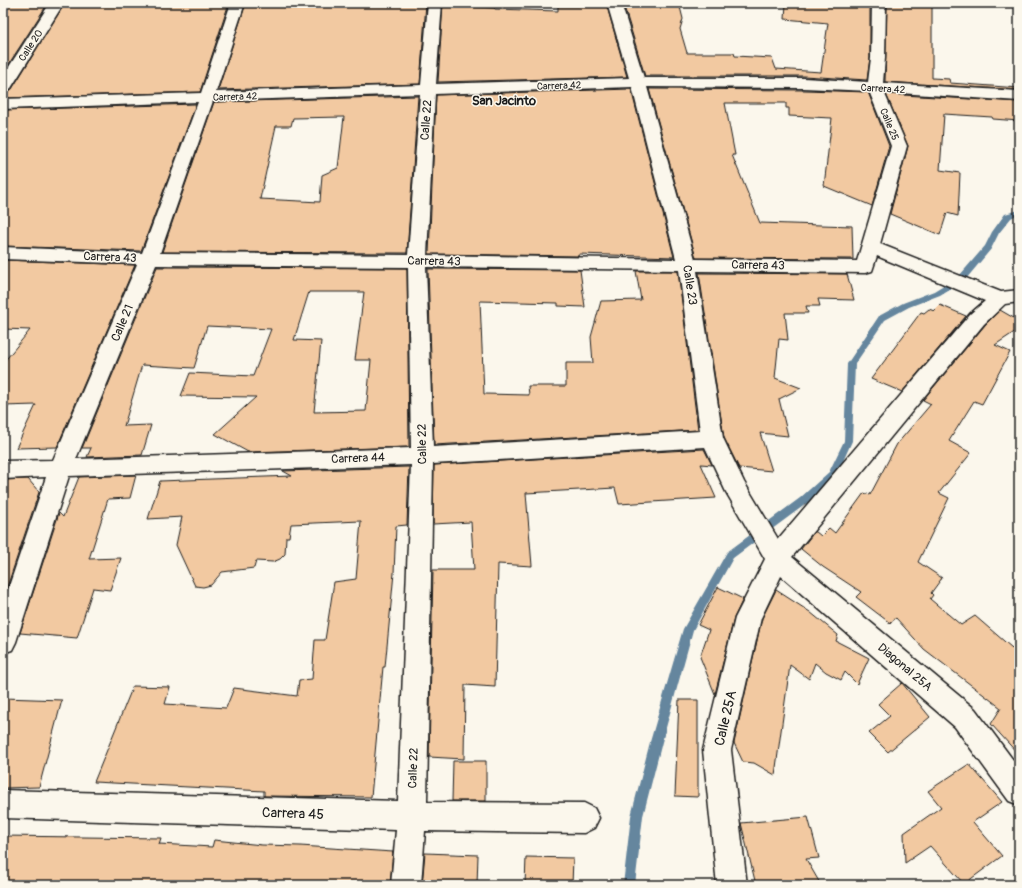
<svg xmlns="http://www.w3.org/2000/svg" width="1022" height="888" font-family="Pangolin,sans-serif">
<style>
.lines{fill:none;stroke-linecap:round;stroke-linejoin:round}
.stream{fill:#65869e;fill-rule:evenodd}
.building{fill:#f2c9a1;stroke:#1c1c1c;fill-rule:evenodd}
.street-casing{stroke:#1c1c1c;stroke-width:3}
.street{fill:#fbf7ec;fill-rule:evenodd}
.labels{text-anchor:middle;stroke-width:3;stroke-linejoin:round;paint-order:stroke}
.far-street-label{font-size:10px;fill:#1c1c1c;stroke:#fbf7ec}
.street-label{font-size:12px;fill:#1c1c1c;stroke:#fbf7ec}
.far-district-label{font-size:13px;font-weight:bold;fill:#1c1c1c;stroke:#fbf7ec}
.near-street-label{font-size:14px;fill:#1c1c1c;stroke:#fbf7ec}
</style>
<rect width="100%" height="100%" fill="#fbf7ec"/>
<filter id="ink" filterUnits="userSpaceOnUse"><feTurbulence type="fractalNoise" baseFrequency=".025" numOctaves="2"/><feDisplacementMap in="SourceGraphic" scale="8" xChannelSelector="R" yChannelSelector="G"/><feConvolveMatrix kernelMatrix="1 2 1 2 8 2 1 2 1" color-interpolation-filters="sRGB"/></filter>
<g filter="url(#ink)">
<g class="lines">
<path class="stream" d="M 1019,210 L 1019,214 L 1011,218 L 999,233 L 991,249 L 966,279 L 940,295 L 909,307 L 885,320 L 855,364 L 852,441 L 836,477 L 806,504 L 733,558 L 693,630 L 662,742 L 643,816 L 635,885 L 623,885 L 631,816 L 650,742 L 683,629 L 727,552 L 800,498 L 829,472 L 844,441 L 847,364 L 879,316 L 903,303 L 934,291 L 960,275 L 985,246 L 992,232 L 1005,214 Z"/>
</g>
<g class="building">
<path d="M 3,3 L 48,3 L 3,73 Z"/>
<path d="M 65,3 L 229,3 L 200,92 L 3,98 L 3,94 L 12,89 Z"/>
<path d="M 246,3 L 339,3 L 338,6 L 426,3 L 420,84 L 218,90 Z"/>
<path d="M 443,3 L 475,3 L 475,7 L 494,8 L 495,9 L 558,11 L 558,6 L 579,6 L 579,3 L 606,3 L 627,77 L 438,82 Z"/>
<path d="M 623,3 L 679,3 L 683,19 L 680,29 L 687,53 L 734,53 L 735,56 L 772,58 L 776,69 L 821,72 L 828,23 L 785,19 L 786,3 L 870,3 L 870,58 L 867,80 L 804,76 L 645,76 Z"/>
<path d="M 887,3 L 932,3 L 932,78 L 949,79 L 950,83 L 1019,88 L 1019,90 L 885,82 Z"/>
<path d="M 631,89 L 674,257 L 579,254 L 579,256 L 429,254 L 436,95 Z"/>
<path d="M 649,89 L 804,90 L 868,92 L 889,146 L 872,206 L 824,186 L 832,118 L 789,116 L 789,108 L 786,108 L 786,103 L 725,103 L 735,155 L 732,155 L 760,223 L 852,226 L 853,259 L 696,258 Z"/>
<path d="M 886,94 L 1019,102 L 1019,121 L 993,119 L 992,117 L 944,114 L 940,170 L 960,173 L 958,216 L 947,213 L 940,235 L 890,214 L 908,146 Z"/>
<path d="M 418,96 L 407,253 L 162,252 L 214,102 ZM 344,117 L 338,168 L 322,175 L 320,202 L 260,199 L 276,126 L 291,126 L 293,118 Z"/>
<path d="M 196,104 L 141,251 L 3,246 L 3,110 Z"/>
<path d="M 3,260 L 135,265 L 57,447 L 16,448 L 36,405 L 3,406 L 3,363 L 30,330 L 3,329 Z"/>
<path d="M 157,267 L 407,268 L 409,447 L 248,452 L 215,434 L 256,397 L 181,396 L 190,373 L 253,376 L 271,329 L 207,326 L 194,368 L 142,365 L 124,426 L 151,425 L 142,455 L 87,457 L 91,448 L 82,448 L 83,446 ZM 309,292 L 364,292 L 355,360 L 371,360 L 366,411 L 314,412 L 321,341 L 294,340 Z"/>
<path d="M 428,269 L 580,270 L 585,307 L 558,306 L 558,303 L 480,301 L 484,394 L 529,395 L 528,386 L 566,386 L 566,363 L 593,363 L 591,337 L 601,301 L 641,300 L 636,271 L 678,271 L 698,430 L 434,445 Z"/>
<path d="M 699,273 L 847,274 L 854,300 L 818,299 L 820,306 L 806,306 L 808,313 L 785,313 L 788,340 L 779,339 L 775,378 L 801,388 L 779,399 L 788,436 L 760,433 L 772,471 L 739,468 L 724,438 Z"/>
<path d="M 940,305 L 966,316 L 902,392 L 871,379 L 921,312 L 924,313 L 929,309 L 934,311 Z"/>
<path d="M 1000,310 L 1019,321 L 1019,329 L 995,345 L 1010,352 L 982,404 L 974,401 L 949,441 L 971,453 L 939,493 L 949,498 L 918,562 L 942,578 L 931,593 L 933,595 L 930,599 L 961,625 L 975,616 L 1019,654 L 1019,755 L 991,724 L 1001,708 L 924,649 L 896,618 L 890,623 L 856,597 L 861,592 L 823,567 L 801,549 L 815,531 L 821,536 L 829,528 L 835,533 L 864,493 L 870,495 L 897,444 L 931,404 L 923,400 L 985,325 Z"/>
<path d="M 704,449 L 712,465 L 701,464 L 716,498 L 619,504 L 615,488 L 526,493 L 532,566 L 498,564 L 495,687 L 465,685 L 464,759 L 429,757 L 433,570 L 474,570 L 471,522 L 433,524 L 434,465 Z"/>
<path d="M 409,467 L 407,525 L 396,526 L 394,573 L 385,667 L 383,667 L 371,797 L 264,796 L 264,791 L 94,782 L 133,686 L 170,687 L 165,704 L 226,708 L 234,688 L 297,696 L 299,680 L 312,679 L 315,640 L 325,640 L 334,582 L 356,579 L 361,521 L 291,524 L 289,537 L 286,537 L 285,554 L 280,559 L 273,562 L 256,561 L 254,568 L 222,572 L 211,585 L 203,587 L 195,586 L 176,545 L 182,517 L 148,519 L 160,481 L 292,476 L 283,471 Z"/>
<path d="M 136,475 L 130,498 L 108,499 L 89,559 L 121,558 L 110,590 L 93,588 L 77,638 L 20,633 L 59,513 L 63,517 L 79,477 Z"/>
<path d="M 28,479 L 39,492 L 3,599 L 3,480 Z"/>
<path d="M 718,587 L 743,599 L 734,618 L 715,694 L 700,657 L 709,630 L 698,625 Z"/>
<path d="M 776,590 L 810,612 L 838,635 L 836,641 L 869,658 L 857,684 L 845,672 L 841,680 L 826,672 L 815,663 L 809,679 L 790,665 L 775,775 L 754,763 L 743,762 L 734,743 L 762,618 Z"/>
<path d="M 902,683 L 930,717 L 888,752 L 869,733 L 890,716 L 878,704 Z"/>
<path d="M 3,698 L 62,700 L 39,787 L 3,788 Z"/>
<path d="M 679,700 L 698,700 L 698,797 L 675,796 Z"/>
<path d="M 453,761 L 486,761 L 486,801 L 452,801 Z"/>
<path d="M 969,764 L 1002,802 L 973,822 L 1002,856 L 964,884 L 930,846 L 905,863 L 904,833 L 941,807 L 928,791 Z"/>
<path d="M 808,817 L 819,858 L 806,859 L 821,885 L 756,885 L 741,823 Z"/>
<path d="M 3,836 L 161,838 L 159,844 L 212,847 L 214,840 L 262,845 L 300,846 L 393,852 L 390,885 L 3,885 Z"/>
<path d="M 425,853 L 478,855 L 477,885 L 422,885 Z"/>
<path d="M 526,857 L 573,858 L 572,885 L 525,885 Z"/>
</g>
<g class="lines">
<g class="street-casing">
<g id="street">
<path d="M 50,3 L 64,3 L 11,88 L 8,91 L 3,93 L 3,76 Z"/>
<path d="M 231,3 L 245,3 L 216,92 L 421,85 L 428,3 L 442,3 L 436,84 L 629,78 L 607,3 L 621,3 L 644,78 L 804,78 L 868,82 L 871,58 L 872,3 L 886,3 L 885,58 L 883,83 L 1019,91 L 1019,101 L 884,92 L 907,146 L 880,244 L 1001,292 L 1019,290 L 1019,302 L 1005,304 L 984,324 L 792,557 L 975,709 L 1019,768 L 1019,805 L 1009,801 L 955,727 L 781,576 L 761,618 L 731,750 L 747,885 L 717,885 L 703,750 L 735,618 L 765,559 L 726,492 L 705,447 L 433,464 L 427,802 L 584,803 L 594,808 L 599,818 L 594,828 L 584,833 L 425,831 L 421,885 L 391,885 L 396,830 L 3,818 L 3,790 L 398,801 L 411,465 L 69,476 L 16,642 L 12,650 L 3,653 L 3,604 L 46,477 L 3,479 L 3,461 L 53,460 L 137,264 L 3,259 L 3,247 L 142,253 L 198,102 L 3,109 L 3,99 L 201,93 ZM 632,87 L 676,259 L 427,255 L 435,94 ZM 647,87 L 804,88 L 869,91 L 891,146 L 857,261 L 695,259 ZM 420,94 L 408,255 L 160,253 L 213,101 ZM 877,256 L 985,301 L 970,314 L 778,539 L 744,482 L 723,438 L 697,271 L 865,273 L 872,271 ZM 156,265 L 408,267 L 411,448 L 76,459 ZM 426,267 L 679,270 L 700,431 L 433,447 Z"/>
</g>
</g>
<use href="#street" class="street"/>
</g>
</g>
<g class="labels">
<g class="far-street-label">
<text transform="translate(30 45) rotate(-57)" y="4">Calle 20</text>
<text transform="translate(559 85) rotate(-2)" y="4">Carrera 42</text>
<text transform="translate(883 88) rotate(3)" y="4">Carrera 42</text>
<text transform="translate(235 96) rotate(-2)" y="4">Carrera 42</text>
<text transform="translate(890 124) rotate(67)" y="4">Calle 25</text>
</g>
<g class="street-label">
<text transform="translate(426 120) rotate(-86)" y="4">Calle 22</text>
<text transform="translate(110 257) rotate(2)" y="4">Carrera 43</text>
<text transform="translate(434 261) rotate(1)" y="4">Carrera 43</text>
<text transform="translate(758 265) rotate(1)" y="4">Carrera 43</text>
<text transform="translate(690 285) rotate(81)" y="4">Calle 23</text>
<text transform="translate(122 323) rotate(-67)" y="4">Calle 21</text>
<text transform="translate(422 444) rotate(-91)" y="4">Calle 22</text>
<text transform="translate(358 458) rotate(-2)" y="4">Carrera 44</text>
<text transform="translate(905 667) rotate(40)" y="4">Diagonal 25A</text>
<text transform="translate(413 768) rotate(-88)" y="4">Calle 22</text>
</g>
<g class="far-district-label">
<text x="504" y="105">San Jacinto</text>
</g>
<g class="near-street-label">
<text transform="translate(725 718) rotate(-77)" y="5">Calle 25A</text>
<text transform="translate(293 813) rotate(2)" y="5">Carrera 45</text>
</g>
</g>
<rect width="1022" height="888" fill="none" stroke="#fbf7ec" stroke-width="16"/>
<rect x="8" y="8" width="1006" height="872" fill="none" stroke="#1c1c1c" stroke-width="1.5" filter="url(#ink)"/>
</svg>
